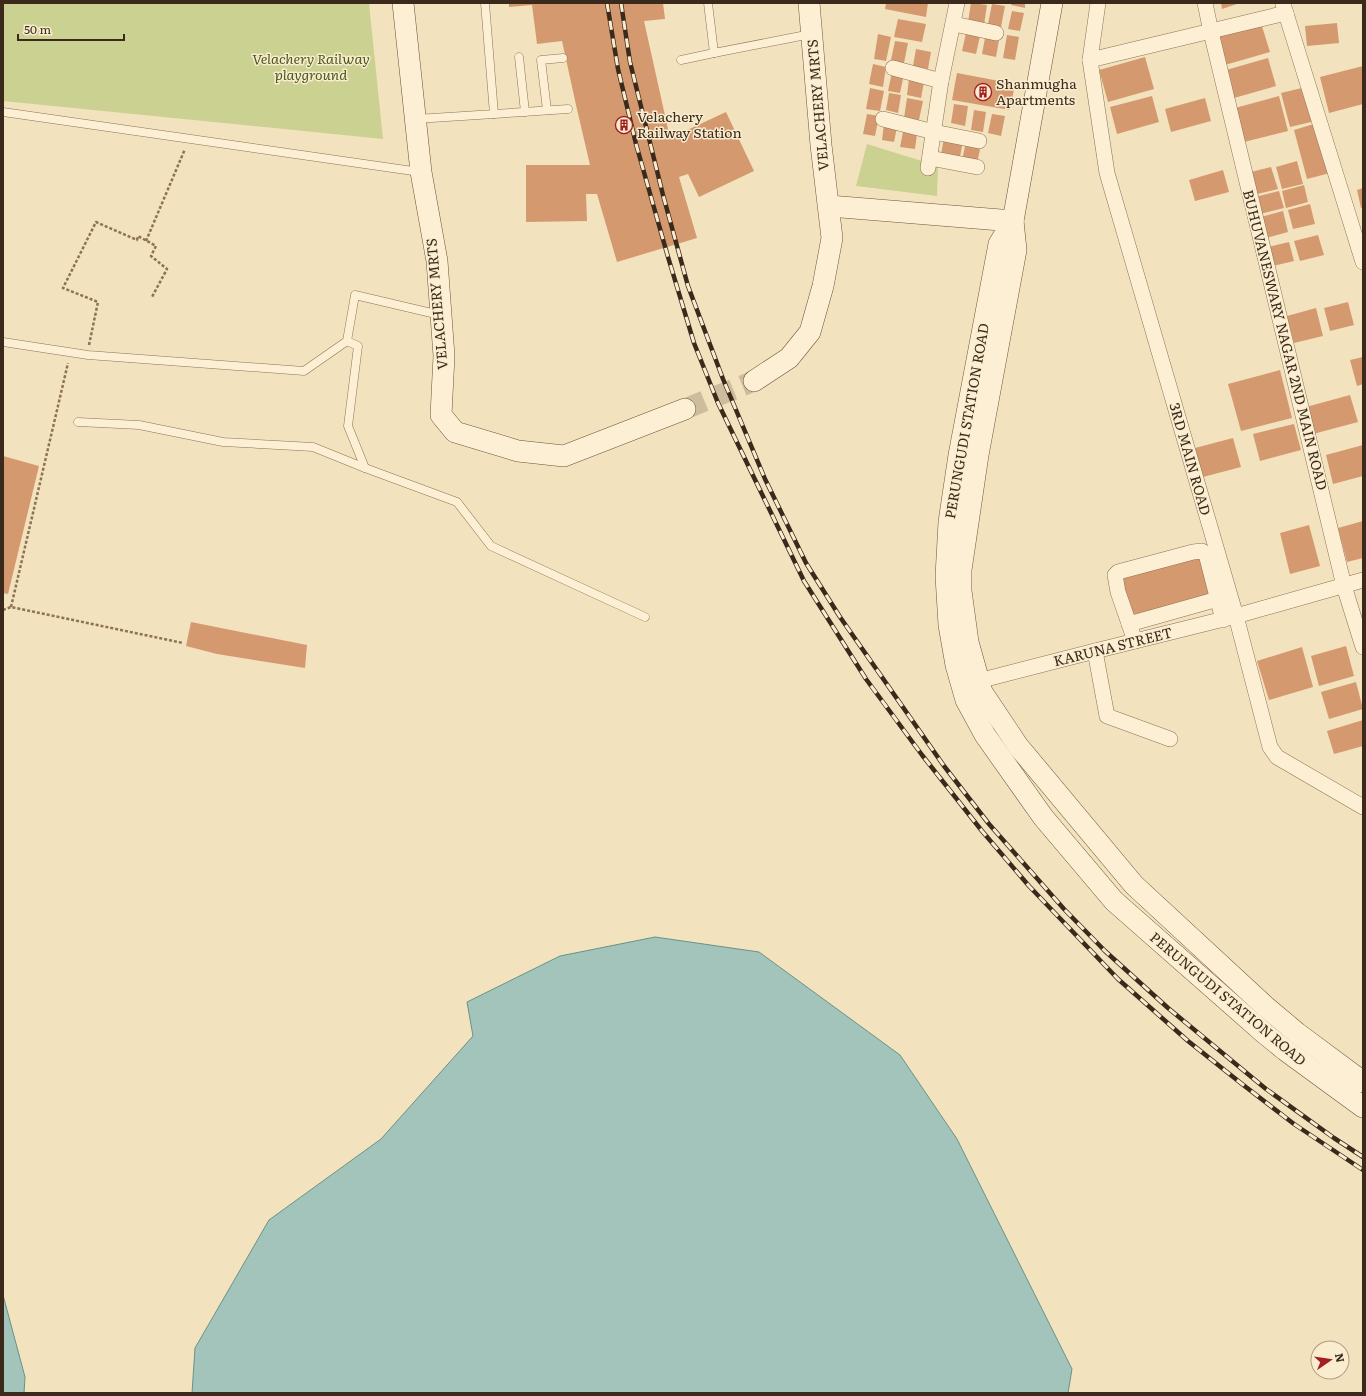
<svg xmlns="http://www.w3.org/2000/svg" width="1366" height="1396" font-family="Literata,serif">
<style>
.green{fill:#cbd291}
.water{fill:#a2c4ba;stroke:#689388}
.building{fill:#d59970}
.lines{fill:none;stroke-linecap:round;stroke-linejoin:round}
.secondary-tunnel{stroke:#cebd9d;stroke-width:21;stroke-dasharray:21 10;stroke-linecap:butt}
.lane-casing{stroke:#8d7255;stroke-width:9}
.street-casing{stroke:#8d7255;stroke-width:16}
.secondary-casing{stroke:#6f5338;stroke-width:22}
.path{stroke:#8d7255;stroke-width:2.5;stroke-dasharray:3 2;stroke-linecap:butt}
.lane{stroke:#fdefd3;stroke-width:8}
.street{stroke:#fdefd3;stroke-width:15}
.secondary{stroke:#fdefd3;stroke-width:21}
.rail-casing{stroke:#3b2a1b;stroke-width:4.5}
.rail{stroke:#f9eccf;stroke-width:3;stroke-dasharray:9;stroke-linecap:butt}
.labels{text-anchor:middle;stroke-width:3;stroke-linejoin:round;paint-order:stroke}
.park-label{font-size:14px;font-style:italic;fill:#4c5a1f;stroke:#f9eccf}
.poi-label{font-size:14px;fill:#3b2a1b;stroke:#f9eccf;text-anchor:start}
.street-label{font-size:14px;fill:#3b2a1b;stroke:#f9eccf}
</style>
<rect width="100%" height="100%" fill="#f3e2be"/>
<g class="green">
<path d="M 3,3 L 369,3 L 383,139 L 3,101 Z"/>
<path d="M 867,144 L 938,166 L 937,196 L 856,186 Z"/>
</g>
<g class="water">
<path d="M 655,937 L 759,952 L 900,1055 L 957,1139 L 1072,1369 L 1068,1393 L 192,1393 L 195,1348 L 269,1220 L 381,1139 L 473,1036 L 467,1002 L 560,956 Z"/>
<path d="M 3,1295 L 25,1377 L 24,1393 L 3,1393 Z"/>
</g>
<g class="building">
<path d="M 509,3 L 663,3 L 665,19 L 644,21 L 670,138 L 726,112 L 754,171 L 699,197 L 688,174 L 679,177 L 697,238 L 617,262 L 597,194 L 586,194 L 587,221 L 526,222 L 526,165 L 590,165 L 576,105 L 562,41 L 537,44 L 532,5 L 509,7 Z"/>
<path d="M 886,3 L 928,3 L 926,17 L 885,9 Z"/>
<path d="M 971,3 L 987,5 L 984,25 L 968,22 Z"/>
<path d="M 1012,3 L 1025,3 L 1025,8 L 1011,5 Z"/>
<path d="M 1221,3 L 1240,3 L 1222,9 Z"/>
<path d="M 992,4 L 1005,6 L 1001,27 L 988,24 Z"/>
<path d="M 1012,11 L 1024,13 L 1020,31 L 1008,29 Z"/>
<path d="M 898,19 L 926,24 L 922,42 L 894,37 Z"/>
<path d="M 1261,23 L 1270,52 L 1225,65 L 1217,36 Z"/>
<path d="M 1337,23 L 1339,43 L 1307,46 L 1305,26 Z"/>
<path d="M 966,33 L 980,36 L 976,54 L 962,51 Z"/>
<path d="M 878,34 L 891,37 L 886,61 L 874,59 Z"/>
<path d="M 1007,35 L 1019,37 L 1015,60 L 1003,58 Z"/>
<path d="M 985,38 L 999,40 L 996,57 L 982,54 Z"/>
<path d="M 895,41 L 908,43 L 904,63 L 891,60 Z"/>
<path d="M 916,49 L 931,52 L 928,69 L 913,66 Z"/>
<path d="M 1145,57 L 1154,89 L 1108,102 L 1099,70 Z"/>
<path d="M 1268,58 L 1276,86 L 1234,98 L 1226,70 Z"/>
<path d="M 873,64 L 886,67 L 883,87 L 869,84 Z"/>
<path d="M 1363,66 L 1363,104 L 1329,113 L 1320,77 Z"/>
<path d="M 892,72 L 904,74 L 900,93 L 888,91 Z"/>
<path d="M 957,73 L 1015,84 L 1010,110 L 952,100 Z"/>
<path d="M 909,79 L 924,82 L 921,98 L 907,95 Z"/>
<path d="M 1306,87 L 1315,121 L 1290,127 L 1281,93 Z"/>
<path d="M 870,88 L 884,91 L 880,111 L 866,109 Z"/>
<path d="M 889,93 L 901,95 L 898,113 L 886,110 Z"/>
<path d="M 1152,96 L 1159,122 L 1117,134 L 1110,107 Z"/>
<path d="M 1279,96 L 1288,131 L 1244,142 L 1235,108 Z"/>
<path d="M 907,98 L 923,101 L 919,120 L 904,118 Z"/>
<path d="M 1205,98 L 1211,121 L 1171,132 L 1165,109 Z"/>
<path d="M 954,104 L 968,106 L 965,126 L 951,123 Z"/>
<path d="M 974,110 L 986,112 L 983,132 L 971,130 Z"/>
<path d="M 867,114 L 879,116 L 875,136 L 863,134 Z"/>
<path d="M 992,114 L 1005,116 L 1001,136 L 988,133 Z"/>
<path d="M 1317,123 L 1330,173 L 1307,179 L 1294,130 Z"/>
<path d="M 884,124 L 897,127 L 894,142 L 882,140 Z"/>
<path d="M 903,132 L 917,134 L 915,149 L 900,147 Z"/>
<path d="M 944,138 L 963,141 L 960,157 L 941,154 Z"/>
<path d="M 966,141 L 981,144 L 977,164 L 962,161 Z"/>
<path d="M 1297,161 L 1303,184 L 1282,189 L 1276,167 Z"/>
<path d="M 1271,167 L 1278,189 L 1253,195 L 1247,173 Z"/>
<path d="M 1223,170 L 1229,192 L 1195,201 L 1189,180 Z"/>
<path d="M 1304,185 L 1308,202 L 1286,208 L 1282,191 Z"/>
<path d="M 1363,188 L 1363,207 L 1361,208 L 1357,190 Z"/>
<path d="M 1279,191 L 1284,208 L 1260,214 L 1255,197 Z"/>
<path d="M 1310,204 L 1315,224 L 1293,229 L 1288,210 Z"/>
<path d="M 1283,211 L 1288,232 L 1266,238 L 1261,217 Z"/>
<path d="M 1318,235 L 1324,255 L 1300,261 L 1294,241 Z"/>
<path d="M 1289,242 L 1294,261 L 1273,266 L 1268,247 Z"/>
<path d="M 1348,302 L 1354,325 L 1330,331 L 1324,308 Z"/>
<path d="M 1316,308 L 1323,336 L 1294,343 L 1287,316 Z"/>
<path d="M 1363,357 L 1363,384 L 1357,386 L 1350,360 Z"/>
<path d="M 1280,370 L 1292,418 L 1241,431 L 1228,384 Z"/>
<path d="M 1350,395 L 1358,422 L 1313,434 L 1306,407 Z"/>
<path d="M 1294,424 L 1301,450 L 1260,461 L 1253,434 Z"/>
<path d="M 1233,438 L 1241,467 L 1203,477 L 1195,448 Z"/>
<path d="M 1363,445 L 1363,476 L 1333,484 L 1326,455 Z"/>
<path d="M 3,456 L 39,466 L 8,594 L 3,593 Z"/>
<path d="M 1363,521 L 1363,558 L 1347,562 L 1338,528 Z"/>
<path d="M 1309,525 L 1320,566 L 1290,574 L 1280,533 Z"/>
<path d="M 1201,557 L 1209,598 L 1130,615 L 1121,574 Z"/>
<path d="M 191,622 L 307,645 L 305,668 L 217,654 L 186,646 Z"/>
<path d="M 1346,646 L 1354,676 L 1319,686 L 1311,656 Z"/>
<path d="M 1302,647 L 1313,687 L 1269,700 L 1257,661 Z"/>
<path d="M 1356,682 L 1363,709 L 1329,719 L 1321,692 Z"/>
<path d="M 1363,720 L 1363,746 L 1334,754 L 1327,731 Z"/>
</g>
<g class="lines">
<path class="secondary-tunnel" d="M 685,409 L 754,381"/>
<g class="lane-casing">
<g id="lane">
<path d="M 708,3 L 714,53 L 811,34"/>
<path d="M 519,57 L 525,112"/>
<path d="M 681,60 L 714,53"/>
<path d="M 547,110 L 541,60 L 563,58"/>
<path d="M 3,112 L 420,172"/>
<path d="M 494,114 L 568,109"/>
<path d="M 416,119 L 494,114 L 485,3"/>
<path d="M 347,341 L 358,346 L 348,426 L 365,468 L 457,502 L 491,546 L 645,617"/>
<path d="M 3,342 L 88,355 L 304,371 L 347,341 L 355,295 L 440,315"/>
<path d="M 78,422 L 139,425 L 223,442 L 313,447 L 365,468"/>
</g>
</g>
<g class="street-casing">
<g id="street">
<path d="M 1205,3 L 1211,32 L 1344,586 L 1363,647"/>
<path d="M 1283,4 L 1363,262"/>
<path d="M 1286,13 L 1090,60 L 1107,173 L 1236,616 L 1270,747 L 1277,757 L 1363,807"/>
<path d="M 954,24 L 996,33"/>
<path d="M 1090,60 L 1098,3"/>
<path d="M 893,68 L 941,81"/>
<path d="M 883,119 L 934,132 L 979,141"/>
<path d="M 930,158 L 977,167"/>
<path d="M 928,168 L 941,81 L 957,3"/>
<path d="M 1129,624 L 1218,599"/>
<path d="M 1135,641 L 1118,592 L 1115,575 L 1118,572 L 1193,552 L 1202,551 L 1206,554 L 1223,620"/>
<path d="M 1095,651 L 1107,716 L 1170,739"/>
<path d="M 990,678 L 1095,651 L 1236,616 L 1363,580"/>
</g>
</g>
<g class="secondary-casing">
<g id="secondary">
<path d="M 403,3 L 421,172 L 437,261 L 444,356 L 441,415 L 455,432 L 518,451 L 564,456 L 685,409"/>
<path d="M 1052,3 L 1013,221 L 1016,250 L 978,455 L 961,570 L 961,591 L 968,642 L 982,692 L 1018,746 L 1134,885 L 1266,1007 L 1297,1033 L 1363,1082"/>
<path d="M 829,206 L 1013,221"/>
<path d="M 1013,221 L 999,244 L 959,455 L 949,522 L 946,576 L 949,625 L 956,665 L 966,700 L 985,735 L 1043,817 L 1114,901 L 1263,1032 L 1285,1050 L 1363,1107"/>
<path d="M 754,381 L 789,358 L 810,332 L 823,286 L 832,238 L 821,145 L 809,3"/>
</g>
</g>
<g class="path">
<path d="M 146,241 L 185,149"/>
<path d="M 89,345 L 98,302 L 63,288 L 96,222 L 137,240 L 138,236 L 156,246 L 151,256 L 167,269 L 152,297"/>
<path d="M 11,607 L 68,363"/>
<path d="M 3,610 L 11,607 L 183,643"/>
</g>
<use href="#lane" class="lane"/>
<use href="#street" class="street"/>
<use href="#secondary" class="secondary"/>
<g class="rail-casing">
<g id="rail">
<path d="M 607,3 L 618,69 L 636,144 L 668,257 L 694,343 L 718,403 L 804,581 L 866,679 L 922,755 L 982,831 L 1029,886 L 1118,979 L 1188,1041 L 1242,1084 L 1294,1124 L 1363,1170"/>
<path d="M 621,3 L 630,62 L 663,195 L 688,286 L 723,379 L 765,479 L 806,563 L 840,617 L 944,766 L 989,824 L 1064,909 L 1105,951 L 1168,1008 L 1266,1089 L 1334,1138 L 1363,1157"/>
</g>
</g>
<use href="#rail" class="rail"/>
</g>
<defs>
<g id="building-ring" transform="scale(0.9)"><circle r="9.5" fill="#f9eccf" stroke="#a31e20" stroke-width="1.5"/><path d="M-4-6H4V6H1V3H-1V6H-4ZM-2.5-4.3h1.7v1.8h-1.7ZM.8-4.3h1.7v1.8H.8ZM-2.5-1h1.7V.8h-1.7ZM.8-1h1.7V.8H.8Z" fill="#a31e20"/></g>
</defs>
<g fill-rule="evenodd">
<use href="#building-ring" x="983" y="92"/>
<use href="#building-ring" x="624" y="125"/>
</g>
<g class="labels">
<g class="park-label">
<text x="311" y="64">Velachery Railway<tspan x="311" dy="16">playground</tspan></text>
</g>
<g class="poi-label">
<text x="996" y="89">Shanmugha<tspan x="996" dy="16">Apartments</tspan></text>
<text x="637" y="122">Velachery<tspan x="637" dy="16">Railway Station</tspan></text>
</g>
<g class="street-label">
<text transform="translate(818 105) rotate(-95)" y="5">VELACHERY MRTS</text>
<text transform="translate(437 304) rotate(-95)" y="5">VELACHERY MRTS</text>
<text transform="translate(1285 340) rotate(76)" y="5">BUHUVANESWARY NAGAR 2ND MAIN ROAD</text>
<text transform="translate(967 421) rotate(-80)" y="5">PERUNGUDI STATION ROAD</text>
<text transform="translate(1190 459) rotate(74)" y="5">3RD MAIN ROAD</text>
<text transform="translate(1113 647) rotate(-14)" y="5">KARUNA STREET</text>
<text transform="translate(1228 999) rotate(40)" y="5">PERUNGUDI STATION ROAD</text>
</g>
</g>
<rect width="1366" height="1396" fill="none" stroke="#3b2a1b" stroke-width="8"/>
<g transform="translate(1330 1360) rotate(77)"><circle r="19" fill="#f9eccf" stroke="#ad9e87"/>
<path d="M0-3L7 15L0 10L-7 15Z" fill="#a31e20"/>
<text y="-6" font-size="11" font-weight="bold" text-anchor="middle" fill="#3b2a1b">N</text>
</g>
<path d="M18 34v6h106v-6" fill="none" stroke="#3b2a1b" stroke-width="2"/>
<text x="24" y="34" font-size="12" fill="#3b2a1b" stroke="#f9eccf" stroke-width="3" paint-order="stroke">50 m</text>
</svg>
